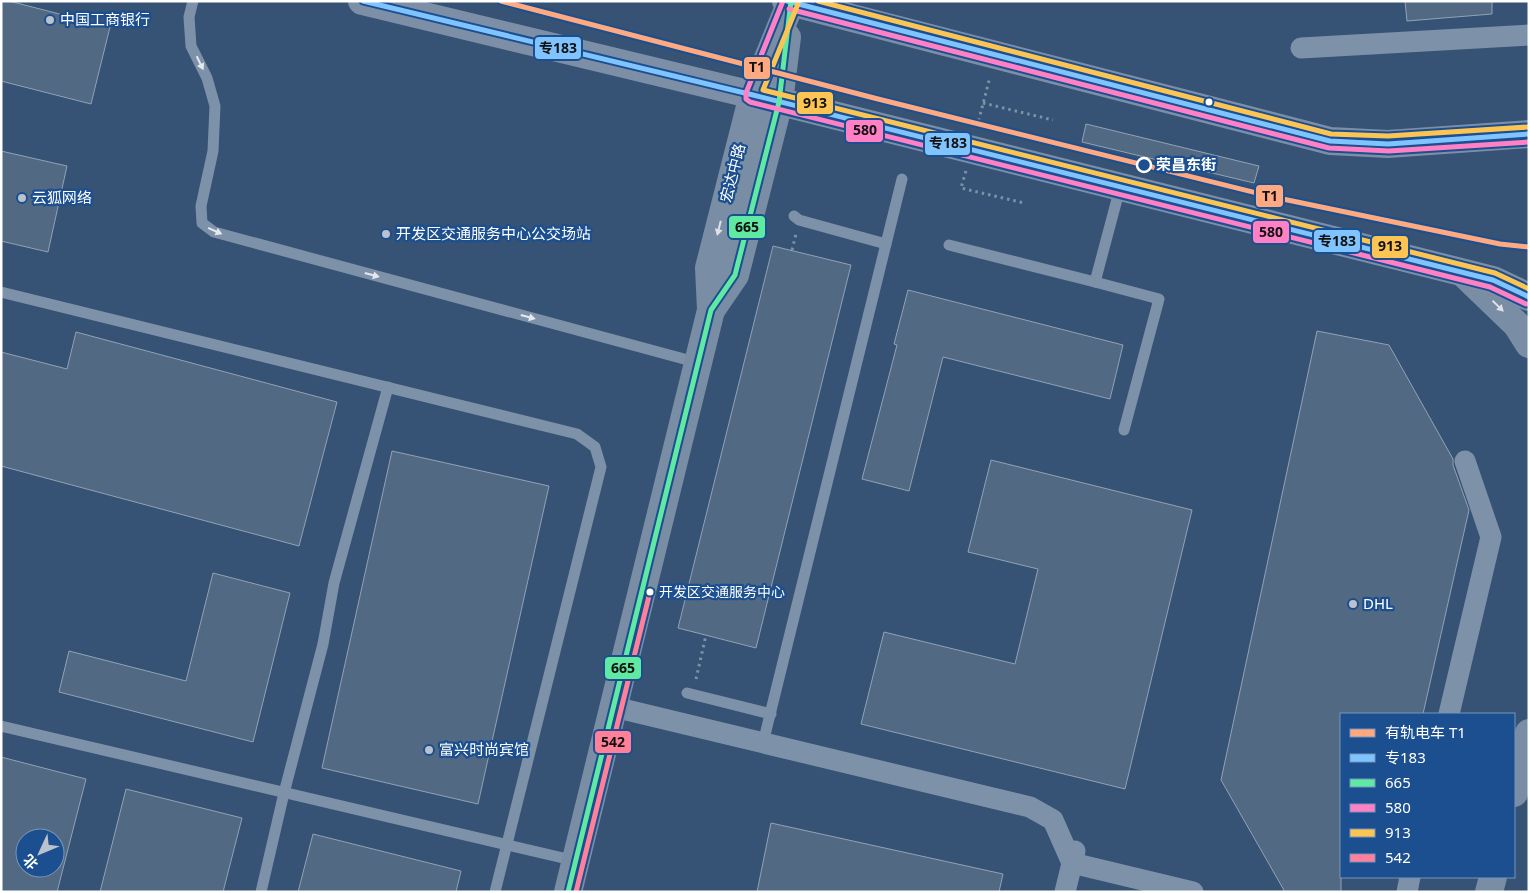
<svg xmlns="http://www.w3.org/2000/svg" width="1530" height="893" font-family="'Noto Sans','Noto Sans SC',sans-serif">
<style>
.building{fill:#526984;stroke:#92a2b6;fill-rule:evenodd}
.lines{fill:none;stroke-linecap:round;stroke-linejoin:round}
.path{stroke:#7d92a8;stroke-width:3;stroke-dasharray:2.5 4;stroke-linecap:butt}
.lane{stroke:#7d92a8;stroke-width:11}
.street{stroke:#7d92a8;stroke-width:21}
.secondary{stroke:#798da4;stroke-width:28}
.primary{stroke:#7d8ea7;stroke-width:28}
.bus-1-casing{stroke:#1b4f8f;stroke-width:9}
.bus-2-casing{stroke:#1b4f8f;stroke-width:9}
.bus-3-casing{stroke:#1b4f8f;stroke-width:9}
.bus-4-casing{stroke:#1b4f8f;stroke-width:9}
.bus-5-casing{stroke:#1b4f8f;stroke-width:9}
.bus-1{stroke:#80c4ff;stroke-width:5}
.bus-2{stroke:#60e9a3;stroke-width:5}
.bus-3{stroke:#ff80c5;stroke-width:5}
.bus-4{stroke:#fcc553;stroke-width:5}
.bus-5{stroke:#ff8098;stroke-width:5}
.tram-1-casing{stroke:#1b4f8f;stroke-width:9}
.tram-1{stroke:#ffa980;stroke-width:5}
.oneway{fill:#e5e9ee}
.oneway2{fill:#dee2e8}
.poi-dot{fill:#b9c2ce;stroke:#1b4f8f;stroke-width:2}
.bus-dot{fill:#fff;stroke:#1b4f8f;stroke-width:2}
.stop-dot{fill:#1b4f8f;stroke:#fff;stroke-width:2.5}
.labels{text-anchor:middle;stroke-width:4.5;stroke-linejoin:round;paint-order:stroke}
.bus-label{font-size:14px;fill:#fff;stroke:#1b4f8f;text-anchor:start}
.poi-label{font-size:15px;fill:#fff;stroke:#1b4f8f;text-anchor:start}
.stop-label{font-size:15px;font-weight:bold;fill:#fff;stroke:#1b4f8f;text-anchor:start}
.street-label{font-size:15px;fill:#fff;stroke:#1b4f8f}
.line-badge{stroke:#1b4f8f;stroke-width:2}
.pale-badge-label{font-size:14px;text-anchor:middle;font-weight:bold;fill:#111}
</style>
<rect width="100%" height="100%" fill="#365274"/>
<g class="building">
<path d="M 1,1 L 9,1 L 110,27 L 91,104 L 1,81 Z"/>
<path d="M 1405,1 L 1492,1 L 1492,14 L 1407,21 Z"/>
<path d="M 1086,124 L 1259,166 L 1254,183 L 1082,142 Z"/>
<path d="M 1,151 L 67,166 L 48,252 L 1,241 Z"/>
<path d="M 773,246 L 851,265 L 756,648 L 678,628 Z"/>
<path d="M 908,290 L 1123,345 L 1110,399 L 943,357 L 909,491 L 862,479 L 897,345 L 894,344 Z"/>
<path d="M 1317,331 L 1389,345 L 1453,459 L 1453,465 L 1469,510 L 1423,714 L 1341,714 L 1341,892 L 1285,892 L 1221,780 Z"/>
<path d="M 76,332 L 337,402 L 299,546 L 1,466 L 1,352 L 67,369 Z"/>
<path d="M 392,451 L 549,486 L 478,804 L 322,768 Z"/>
<path d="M 991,460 L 1192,510 L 1125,789 L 861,724 L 884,632 L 1015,664 L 1038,569 L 968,552 Z"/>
<path d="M 213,573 L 290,593 L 253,742 L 59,692 L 69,651 L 186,681 Z"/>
<path d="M 1,757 L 86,779 L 57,892 L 1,892 ZM 25,838 L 55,838 L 55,868 L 25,868 Z"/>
<path d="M 126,789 L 242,818 L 223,892 L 100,892 Z"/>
<path d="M 771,823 L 1003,874 L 999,892 L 757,892 Z"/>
<path d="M 313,834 L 461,871 L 456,892 L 298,892 Z"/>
</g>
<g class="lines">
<g class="path">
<path d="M 983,103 L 1053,120"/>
<path d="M 977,127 L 990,77"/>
<path d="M 966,171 L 961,188 L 1024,203"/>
<path d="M 792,250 L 796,234"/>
<path d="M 696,679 L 706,635"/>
</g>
<g class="lane">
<path d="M 193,1 L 189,17 L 191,46 L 207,78 L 215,106 L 213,151 L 201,206 L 202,223 L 214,232 L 699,363"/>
<path d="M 1120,188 L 1095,282 L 1159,299 L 1124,430"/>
<path d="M 794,216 L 799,220 L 886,244"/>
<path d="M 949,245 L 1095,282"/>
<path d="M 1,292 L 577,434 L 595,447 L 601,467 L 495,892"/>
<path d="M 687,693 L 771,714"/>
<path d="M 1,726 L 576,861"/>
<path d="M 763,743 L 902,179"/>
<path d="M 261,892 L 284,793 L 323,644 L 334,583 L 388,387"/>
</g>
<g class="street">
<path d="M 1301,48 L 1529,35"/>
<path d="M 614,707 L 1030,807 L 1053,820 L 1072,863 L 1193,892"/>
<path d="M 1449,714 L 1491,537 L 1465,461"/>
<path d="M 1065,892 L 1075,851"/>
<path d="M 1407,892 L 1410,877"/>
</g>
<g class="secondary">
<path d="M 1463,273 L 1517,325 L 1529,344"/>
<path d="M 711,310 L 735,275 L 779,102 L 787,37"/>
<path d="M 1514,793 L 1529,733"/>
<path d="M 568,892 L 711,310 L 709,268 L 753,95 L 791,2"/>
<path d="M 1489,892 L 1493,877"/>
</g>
<g class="primary">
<path d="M 362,1 L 753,95 L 1493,280 L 1529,297"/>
<path d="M 786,1 L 1330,141 L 1388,144 L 1529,134"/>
</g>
<g class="bus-1-casing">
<g id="bus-1">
<path d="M 363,1 L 753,95 L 1493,280 L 1529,297"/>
<path d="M 787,1 L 1330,141 L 1388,144 L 1529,134"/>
</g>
</g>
<g class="bus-2-casing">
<path id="bus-2" d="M 568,892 L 711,310 L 735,275 L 779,102 L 791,1"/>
</g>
<g class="bus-3-casing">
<g id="bus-3">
<path d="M 783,1 L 746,93 L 746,99 L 750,102 L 1490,287 L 1526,304"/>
<path d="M 789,9 L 1329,148 L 1389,151 L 1529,142"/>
</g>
</g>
<g class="bus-4-casing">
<g id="bus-4">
<path d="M 818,1 L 1331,134 L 1388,136 L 1528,127"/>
<path d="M 798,4 L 763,90 L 1495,273 L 1529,289"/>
</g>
</g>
<g class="bus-5-casing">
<path id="bus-5" d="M 576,892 L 650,592"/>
</g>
<use href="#bus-1" class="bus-1"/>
<use href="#bus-2" class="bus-2"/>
<use href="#bus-3" class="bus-3"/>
<use href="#bus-4" class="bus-4"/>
<use href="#bus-5" class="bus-5"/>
<g class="tram-1-casing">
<path id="tram-1" d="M 501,1 L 878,99 L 1273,197 L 1500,244 L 1529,247"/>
</g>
<use href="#tram-1" class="tram-1"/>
</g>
<defs><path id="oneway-solid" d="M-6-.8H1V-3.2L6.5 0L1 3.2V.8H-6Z" transform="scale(1.25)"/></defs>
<g class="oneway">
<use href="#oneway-solid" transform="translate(200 63) rotate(64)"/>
<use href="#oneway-solid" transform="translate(215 231) rotate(24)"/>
<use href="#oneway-solid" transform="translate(372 275) rotate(15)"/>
<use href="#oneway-solid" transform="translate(528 317) rotate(15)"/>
</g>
<g class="oneway2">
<use href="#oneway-solid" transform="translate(719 228) rotate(104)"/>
<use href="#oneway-solid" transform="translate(1498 306) rotate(44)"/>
</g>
<g class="poi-dot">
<circle cx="50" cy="20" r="5"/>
<circle cx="22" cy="198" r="5"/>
<circle cx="386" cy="234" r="5"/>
<circle cx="1353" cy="604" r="5"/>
<circle cx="429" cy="750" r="5"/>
</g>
<g class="bus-dot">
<circle cx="1209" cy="102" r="4.5"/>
<circle cx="650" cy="592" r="4.5"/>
</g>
<circle class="stop-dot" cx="1144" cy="165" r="7"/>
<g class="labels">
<g class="bus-label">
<text x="659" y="597">开发区交通服务中心</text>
</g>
<g class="poi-label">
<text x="60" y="25">中国工商银行</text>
<text x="32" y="203">云狐网络</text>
<text x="396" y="239">开发区交通服务中心公交场站</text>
<text x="1363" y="609">DHL</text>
<text x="439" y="755">富兴时尚宾馆</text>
</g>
<g class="stop-label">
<text x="1156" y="170">荣昌东街</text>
</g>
<g class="street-label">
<text transform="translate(733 173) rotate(-76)" y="5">宏达中路</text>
</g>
</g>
<g class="line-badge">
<rect x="534" y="36" width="48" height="24" rx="5" fill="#80c4ff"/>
<rect x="743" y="56" width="28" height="24" rx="5" fill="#ffa980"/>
<rect x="796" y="91" width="38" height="24" rx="5" fill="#fcc553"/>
<rect x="845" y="119" width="39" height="24" rx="5" fill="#ff80c5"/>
<rect x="924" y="132" width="47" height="24" rx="5" fill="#80c4ff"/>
<rect x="1255" y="184" width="29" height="24" rx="5" fill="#ffa980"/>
<rect x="728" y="215" width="38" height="24" rx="5" fill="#60e9a3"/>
<rect x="1252" y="220" width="38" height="24" rx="5" fill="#ff80c5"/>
<rect x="1313" y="229" width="48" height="24" rx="5" fill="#80c4ff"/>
<rect x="1371" y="235" width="38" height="24" rx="5" fill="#fcc553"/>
<rect x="604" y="656" width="38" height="24" rx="5" fill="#60e9a3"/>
<rect x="594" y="730" width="38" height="24" rx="5" fill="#ff8098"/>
</g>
<g class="pale-badge-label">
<text x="558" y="53">专183</text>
<text x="757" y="72">T1</text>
<text x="815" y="108">913</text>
<text x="865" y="135">580</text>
<text x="948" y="148">专183</text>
<text x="1270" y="201">T1</text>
<text x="747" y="232">665</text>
<text x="1271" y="237">580</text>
<text x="1337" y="246">专183</text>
<text x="1390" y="251">913</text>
<text x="623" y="673">665</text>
<text x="613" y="747">542</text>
</g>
<rect width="1530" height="893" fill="none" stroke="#ffffff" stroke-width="5"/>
<rect x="1340" y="713" width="175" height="165" fill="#1b4f8f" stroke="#7695bc"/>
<rect x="1350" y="729" width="25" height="8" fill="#ffa980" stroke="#7695bc"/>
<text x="1385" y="738" font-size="15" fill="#ffffff">有轨电车 T1</text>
<rect x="1350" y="754" width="25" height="8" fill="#80c4ff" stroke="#7695bc"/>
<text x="1385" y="763" font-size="15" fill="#ffffff">专183</text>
<rect x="1350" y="779" width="25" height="8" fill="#60e9a3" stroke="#7695bc"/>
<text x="1385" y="788" font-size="15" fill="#ffffff">665</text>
<rect x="1350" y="804" width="25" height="8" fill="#ff80c5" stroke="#7695bc"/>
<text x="1385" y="813" font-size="15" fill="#ffffff">580</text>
<rect x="1350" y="829" width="25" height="8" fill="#fcc553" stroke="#7695bc"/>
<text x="1385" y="838" font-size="15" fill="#ffffff">913</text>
<rect x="1350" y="854" width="25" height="8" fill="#ff8098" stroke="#7695bc"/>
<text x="1385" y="863" font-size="15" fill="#ffffff">542</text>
<g transform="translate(40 853) rotate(226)"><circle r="24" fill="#1b4f8f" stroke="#7695bc"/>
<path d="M0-4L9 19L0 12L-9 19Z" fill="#b9c2ce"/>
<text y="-8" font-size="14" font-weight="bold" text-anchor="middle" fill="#ffffff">北</text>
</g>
</svg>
